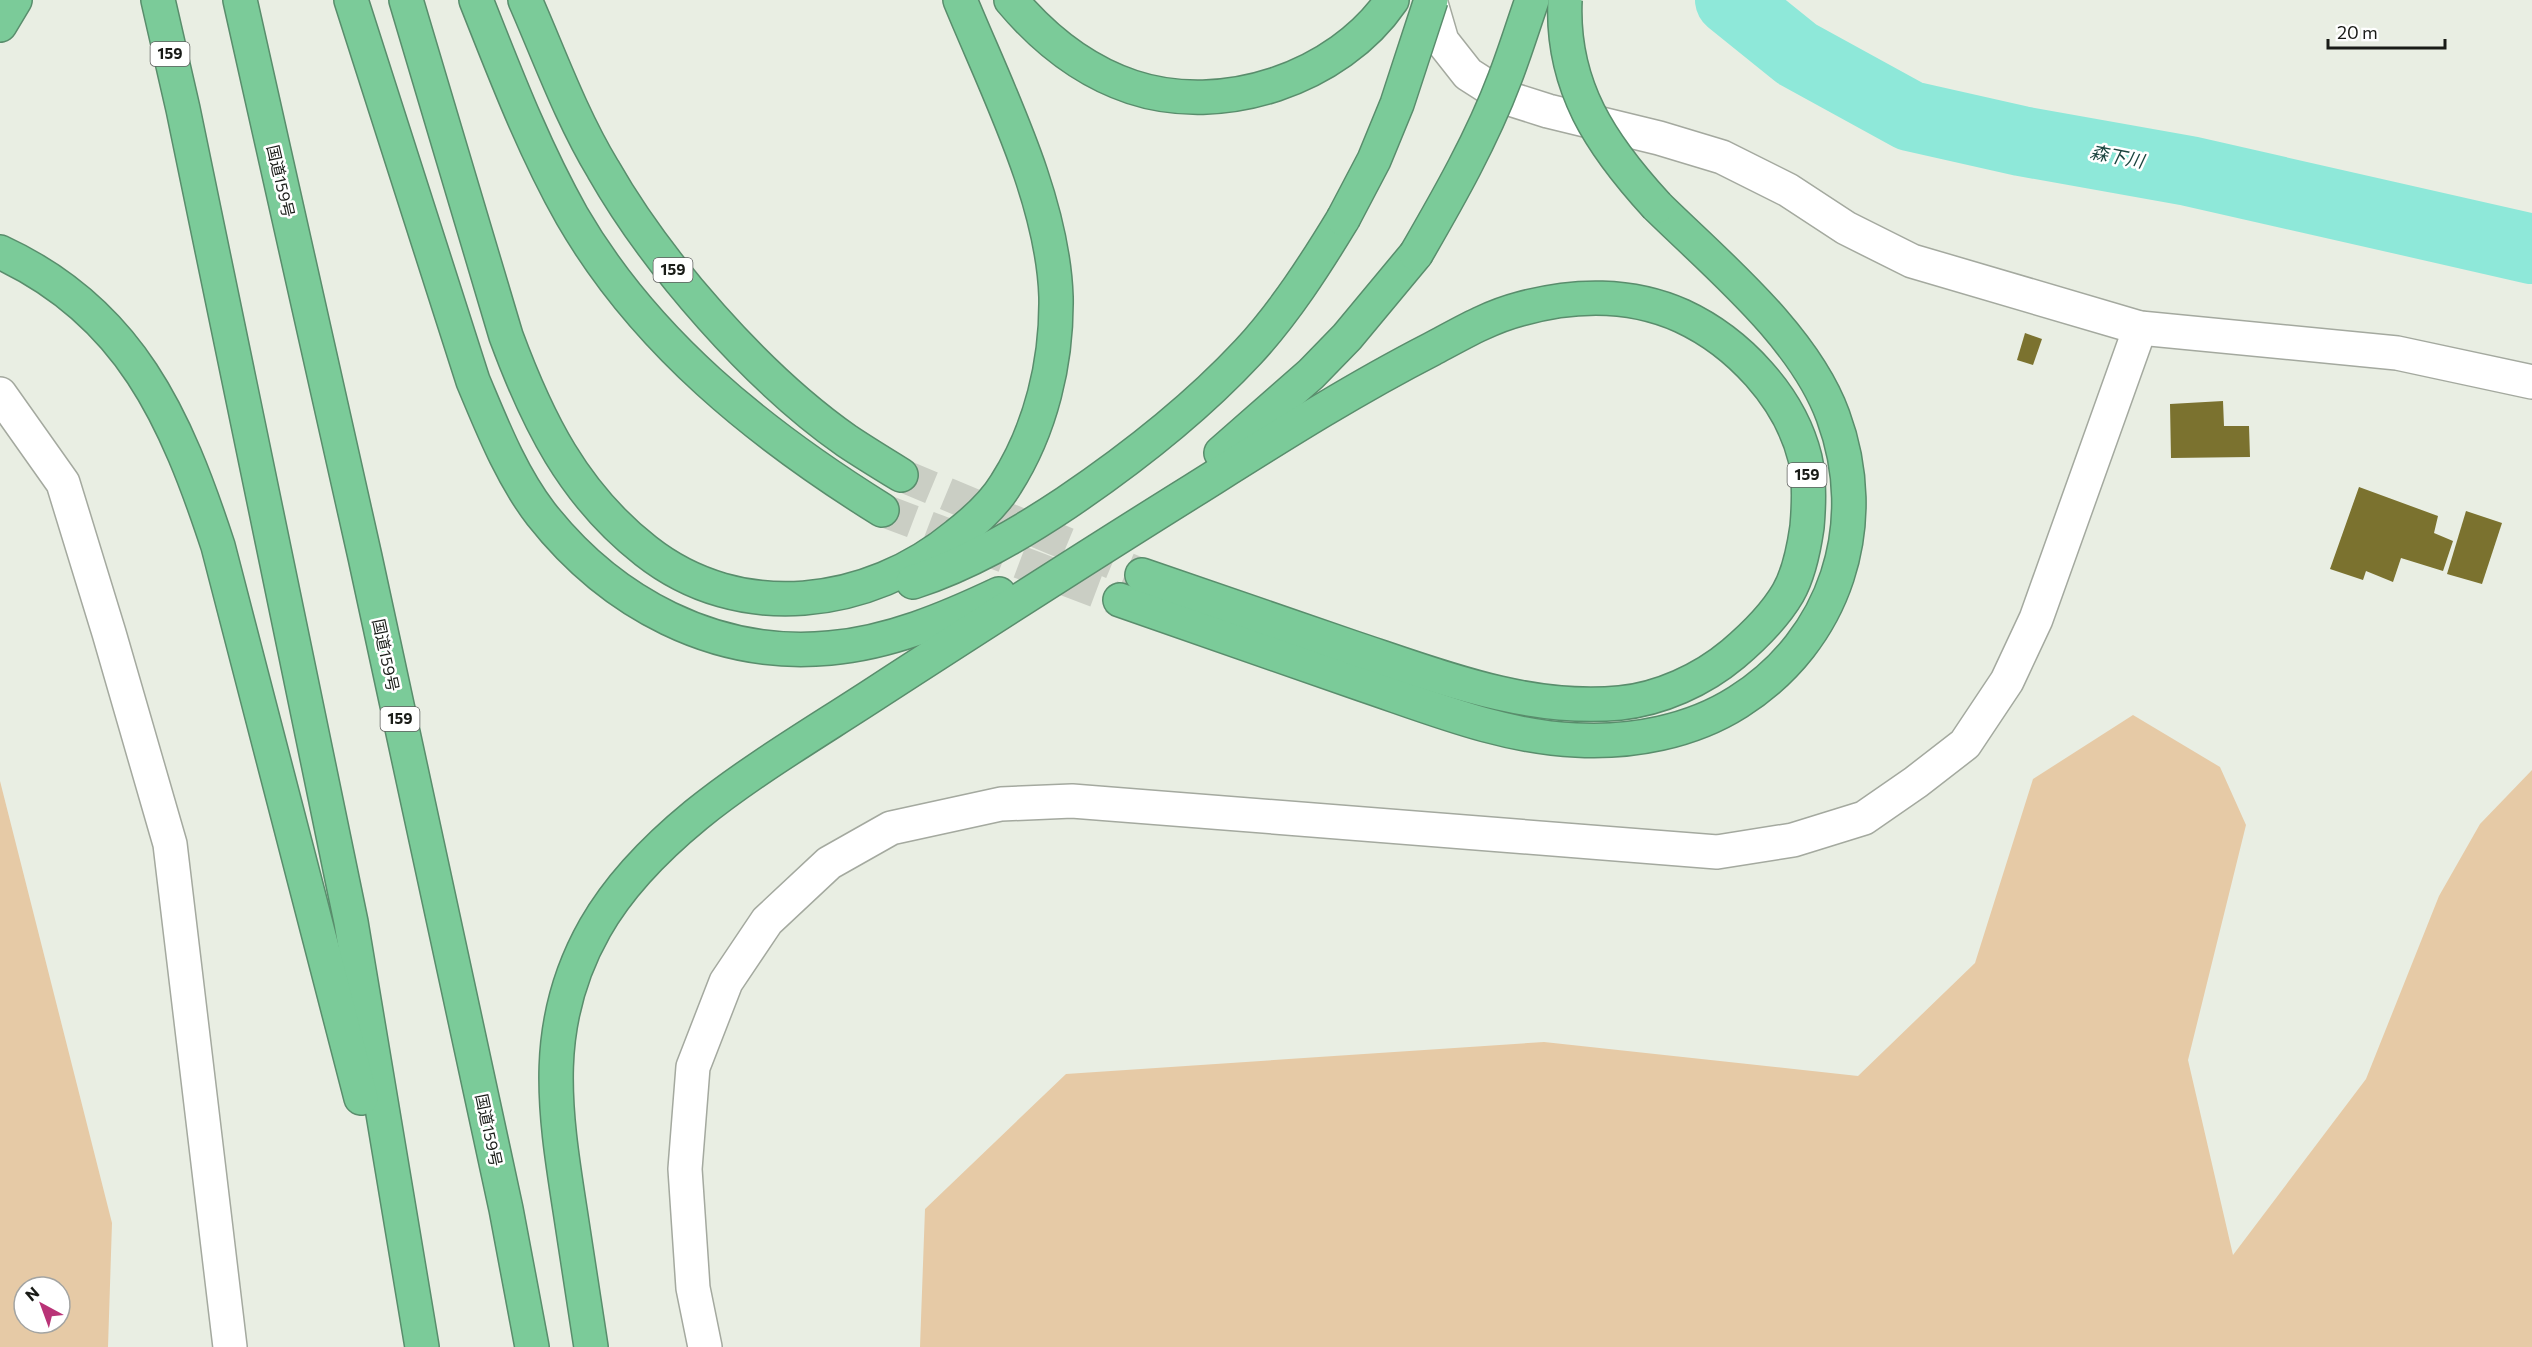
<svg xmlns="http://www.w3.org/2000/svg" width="2532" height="1347" font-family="Commissioner,'Noto Sans JP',sans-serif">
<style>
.green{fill:#e6caa6;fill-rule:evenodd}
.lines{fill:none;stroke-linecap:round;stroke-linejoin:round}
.river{stroke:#8ee8d9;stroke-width:70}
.building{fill:#7b722f}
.highway-tunnel{stroke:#cacec4;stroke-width:33;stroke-dasharray:33 16;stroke-linecap:butt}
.minor-casing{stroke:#a4a99f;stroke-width:36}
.highway-casing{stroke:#598d6c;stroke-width:36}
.minor{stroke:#fff;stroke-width:33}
.highway{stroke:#7bcb99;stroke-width:33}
.highway-bridge-casing{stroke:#598d6c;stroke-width:36;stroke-linecap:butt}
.highway-bridge{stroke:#7bcb99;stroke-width:33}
.labels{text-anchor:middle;stroke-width:5;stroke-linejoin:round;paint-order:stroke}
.shield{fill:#fff;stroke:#5e5f5d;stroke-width:1.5}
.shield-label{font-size:15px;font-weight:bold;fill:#191b17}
.street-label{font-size:16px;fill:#191b17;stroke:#fff}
.water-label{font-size:18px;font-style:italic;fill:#1b453f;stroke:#fff}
</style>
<rect width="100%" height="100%" fill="#e9eee3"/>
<g class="green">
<path d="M 2133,715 L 2220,767 L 2246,825 L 2188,1060 L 2233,1255 L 2366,1079 L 2439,896 L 2480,824 L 2532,770 L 2532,1347 L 920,1347 L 925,1209 L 1066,1074 L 1544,1042 L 1858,1076 L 1975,963 L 2033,779 Z"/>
<path d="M 0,781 L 112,1223 L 108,1347 L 0,1347 ZM 24,1287 L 60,1287 L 60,1323 L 24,1323 Z"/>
</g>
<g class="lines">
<path class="river" d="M 1730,0 L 1797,54 L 1910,116 L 2021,141 L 2189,171 L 2532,249"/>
</g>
<g class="building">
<path d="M 2025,333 L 2042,339 L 2033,365 L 2017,360 Z"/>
<path d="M 2223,401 L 2224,426 L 2249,426 L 2250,457 L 2171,458 L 2170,404 Z"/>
<path d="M 2359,487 L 2438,516 L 2434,533 L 2453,541 L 2443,571 L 2401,558 L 2393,582 L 2366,571 L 2363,580 L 2330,569 Z"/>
<path d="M 2466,511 L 2502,523 L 2482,584 L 2447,574 Z"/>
</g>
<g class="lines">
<g class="highway-tunnel">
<path d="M 901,475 L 1142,575"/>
<path d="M 882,510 L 1120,600"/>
</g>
<g class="minor-casing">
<g id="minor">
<path d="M 1430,0 L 1442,41 L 1468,74 L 1504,97 L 1548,111 L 1659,138 L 1722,157 L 1788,190 L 1846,228 L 1912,261 L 2140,328 L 2397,353 L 2532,382"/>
<path d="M 0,394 L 63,483 L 109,633 L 170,844 L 230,1347"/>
<path d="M 705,1347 L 693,1288 L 685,1169 L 693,1067 L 726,982 L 767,921 L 829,863 L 891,828 L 1001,804 L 1072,801 L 1717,852 L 1793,840 L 1864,818 L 1916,782 L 1965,744 L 2007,681 L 2036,619 L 2140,328"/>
</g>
</g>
<g class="highway-casing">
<g id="highway">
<path d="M 158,0 L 183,109 L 351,922 L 422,1347"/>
<path d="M 240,0 L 365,557 L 506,1209 L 532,1347"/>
<path d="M 351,0 L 473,381 C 492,426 511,475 541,514 C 611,603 715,659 830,648 C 889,643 946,619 999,594"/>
<path d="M 406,0 L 506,336 C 537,420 573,494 646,551 C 740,625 869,608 957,535 C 975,521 994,504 1006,484 C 1041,429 1057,362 1056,297 C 1053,199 997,90 960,0"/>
<path d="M 476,0 C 505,73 533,147 572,216 C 645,342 760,434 882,510"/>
<path d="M 525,0 C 550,57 571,116 603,169 C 657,264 757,378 847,441 C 865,453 883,464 901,475"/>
<path d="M 1011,0 C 1043,38 1084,71 1132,87 C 1222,117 1338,79 1392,0"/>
<path d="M 0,25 L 15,0"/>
<path d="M 0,252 C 130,312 176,418 218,546 L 361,1098"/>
<path d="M 1221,453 L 1311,374 L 1347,337 L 1416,254"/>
<path d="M 913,582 C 968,564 1018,535 1066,503 C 1131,459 1194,410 1248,352 C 1285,312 1315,265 1343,219"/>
<path d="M 1120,600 C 1201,628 1282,657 1364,685 C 1432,708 1503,737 1576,740 C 1631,743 1691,732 1738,702 C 1836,640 1873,524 1833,416 C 1804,336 1717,265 1657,206"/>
<path d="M 591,1347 C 584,1301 577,1256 570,1210 C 554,1108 541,1023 595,928 C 620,884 657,847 696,815 C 753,769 818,731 879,691 C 984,623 1088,556 1194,490 C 1272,441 1350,391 1432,349 C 1460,334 1489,317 1520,309 C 1574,294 1631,293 1682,316 C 1738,342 1790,397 1805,458 C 1810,480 1809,504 1807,527 C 1804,548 1799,574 1788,593 C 1774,617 1753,637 1733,654 C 1702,680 1660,699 1620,703 C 1527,712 1438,676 1351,647 C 1282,623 1212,599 1142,575"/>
</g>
</g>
<use href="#minor" class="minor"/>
<use href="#highway" class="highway"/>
<g class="highway-bridge-casing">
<g id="highway-bridge">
<path d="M 1565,0 C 1561,86 1601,145 1657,206"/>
<path d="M 1343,219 L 1374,160 L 1397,104 L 1431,0"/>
<path d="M 1416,254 C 1449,197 1482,139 1505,78 C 1515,52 1523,26 1532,0"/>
</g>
</g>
<use href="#highway-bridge" class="highway-bridge"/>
</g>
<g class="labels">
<g class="shield">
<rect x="150.5" y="42" width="39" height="24" rx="4.5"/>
<rect x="653.5" y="258" width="39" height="24" rx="4.5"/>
<rect x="1787.5" y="463" width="39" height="24" rx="4.5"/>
<rect x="380.5" y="707" width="39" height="24" rx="4.5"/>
</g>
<g class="shield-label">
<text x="170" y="59">159</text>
<text x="673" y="275">159</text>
<text x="1807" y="480">159</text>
<text x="400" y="724">159</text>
</g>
<g class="street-label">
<text transform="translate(281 181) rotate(77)" y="6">国道159号</text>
<text transform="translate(386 655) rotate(78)" y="6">国道159号</text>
<text transform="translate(489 1130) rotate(78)" y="6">国道159号</text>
</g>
<g class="water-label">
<text transform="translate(2117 157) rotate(11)" y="6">森下川</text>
</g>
</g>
<g transform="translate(42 1305) rotate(319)"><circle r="28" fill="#ffffff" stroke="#a3a4a2" stroke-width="1.5"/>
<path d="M0-4.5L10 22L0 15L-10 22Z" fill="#b93377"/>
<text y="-9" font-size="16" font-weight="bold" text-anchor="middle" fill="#191b17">N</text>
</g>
<path d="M2328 39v9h117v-9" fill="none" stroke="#191b17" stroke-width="3"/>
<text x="2337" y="39" font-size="18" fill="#191b17" stroke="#ffffff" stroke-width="4.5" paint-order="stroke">20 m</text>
</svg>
